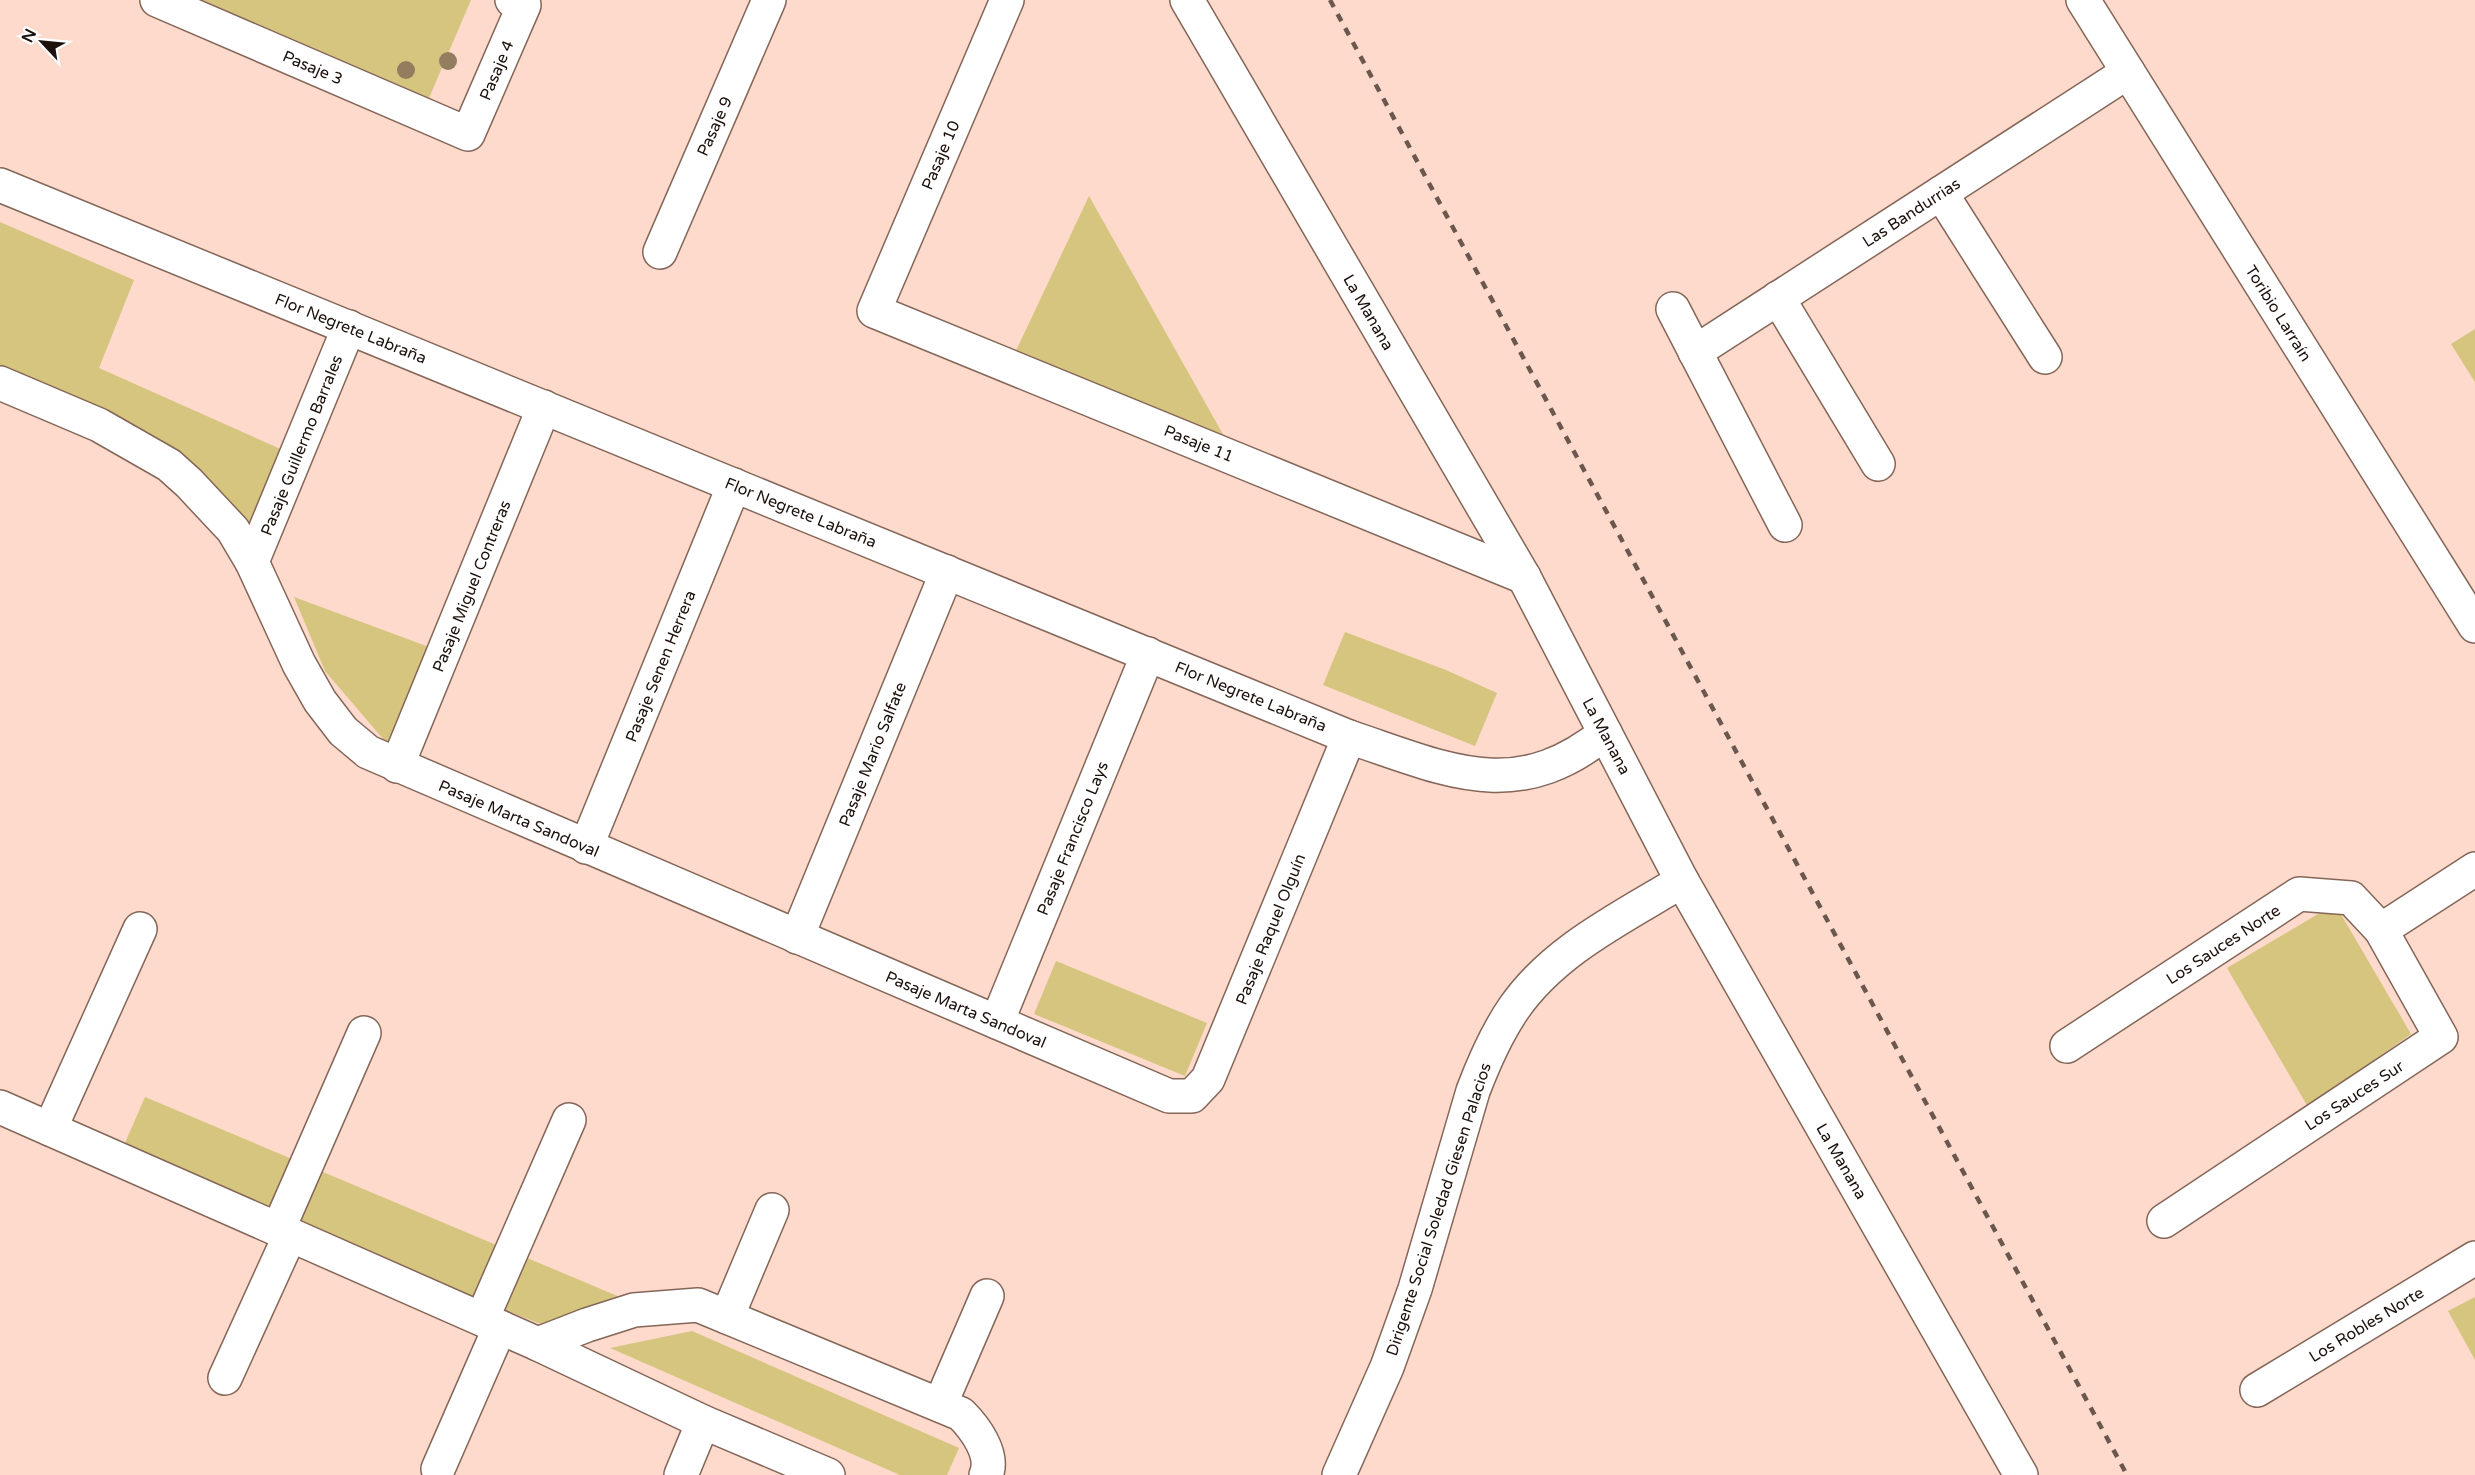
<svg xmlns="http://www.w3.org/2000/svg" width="2475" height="1475" font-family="'Varela Round',sans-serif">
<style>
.green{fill:#d6c57e}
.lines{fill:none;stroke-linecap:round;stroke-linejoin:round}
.minor-casing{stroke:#846659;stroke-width:36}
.minor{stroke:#fff;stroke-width:33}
.rail{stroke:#6b574e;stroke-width:4.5;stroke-dasharray:8 8;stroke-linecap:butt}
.tree{fill:#927e5e}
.labels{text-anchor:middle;stroke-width:6;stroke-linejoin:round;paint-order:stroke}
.street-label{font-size:16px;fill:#1d110c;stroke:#fff}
</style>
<rect width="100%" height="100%" fill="#fddacb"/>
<g class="green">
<path d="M 202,0 L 471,0 L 429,98 Z"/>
<path d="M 1089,196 L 1229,445 L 1013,357 Z"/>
<path d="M 0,222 L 134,280 L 99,368 L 285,451 L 252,537 L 104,411 L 0,367 Z"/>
<path d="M 2475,329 L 2475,382 L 2451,344 Z"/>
<path d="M 294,597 L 429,647 L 390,747 L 325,671 Z"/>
<path d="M 1345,632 L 1446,670 L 1497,693 L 1475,746 L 1323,685 Z"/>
<path d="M 2335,904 L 2411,1034 L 2308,1107 L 2227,968 Z"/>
<path d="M 1056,961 L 1207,1023 L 1185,1076 L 1034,1014 Z"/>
<path d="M 145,1097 L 627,1300 L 551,1328 L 118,1159 Z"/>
<path d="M 2475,1297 L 2475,1360 L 2448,1311 Z"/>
<path d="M 692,1331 L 959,1448 L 947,1475 L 900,1475 L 610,1348 Z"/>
</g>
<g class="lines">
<g class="minor-casing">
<g id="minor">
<path d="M 157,0 L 468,134 L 524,5 L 512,0"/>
<path d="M 1007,0 L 874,311 L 1524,577"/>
<path d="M 1187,0 L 1524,577 L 1682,881 L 2021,1475"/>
<path d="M 2083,0 L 2475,626"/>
<path d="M 0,185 L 1349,737 C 1446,769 1515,806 1605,733"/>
<path d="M 1941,193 L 2045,357"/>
<path d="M 660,252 L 769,0"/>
<path d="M 1778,298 L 1878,464"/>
<path d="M 1673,309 L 1785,525"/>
<path d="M 1695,352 L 2128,72"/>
<path d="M 0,383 L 99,425 L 169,465 L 189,483 L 233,530 L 252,562 L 299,664 L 320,701 L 343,731 L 368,752 L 1169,1096 L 1192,1096 L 1208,1079 L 1349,737"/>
<path d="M 252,562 L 349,327"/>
<path d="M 397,766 L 544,407"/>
<path d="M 586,847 L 734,485"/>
<path d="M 2381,930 L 2475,869"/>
<path d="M 797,937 L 947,572"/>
<path d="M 997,1022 L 1148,654"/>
<path d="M 2067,1046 L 2299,894 L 2351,898 L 2381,930 L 2441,1037 L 2164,1221"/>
<path d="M 0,1107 L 538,1344 L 703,1422 L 828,1475"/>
<path d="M 50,1129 L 140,929"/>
<path d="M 278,1230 L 364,1033"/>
<path d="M 727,1317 L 772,1210"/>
<path d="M 482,1319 L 569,1120"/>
<path d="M 538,1344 L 587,1325 L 634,1310 L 698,1305 L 961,1414 C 974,1427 995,1454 986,1475"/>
<path d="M 225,1378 L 290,1235"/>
<path d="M 2257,1390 L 2475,1258"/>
<path d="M 940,1405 L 987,1296"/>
<path d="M 438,1469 L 500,1327"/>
<path d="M 681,1475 L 703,1422"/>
<path d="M 1339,1475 L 1387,1367 L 1415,1289 L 1473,1091 C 1484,1062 1496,1034 1514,1008 C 1554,950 1623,917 1682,881"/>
</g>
</g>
<use href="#minor" class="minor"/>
<path class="rail" d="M 1330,0 L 2127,1475"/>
</g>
<g class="tree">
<circle cx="448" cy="61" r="9"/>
<circle cx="406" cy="70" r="9"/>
</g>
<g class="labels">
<g class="street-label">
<text transform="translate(313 67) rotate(23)" y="6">Pasaje 3</text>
<text transform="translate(496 70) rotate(-67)" y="6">Pasaje 4</text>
<text transform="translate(714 126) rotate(-66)" y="6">Pasaje 9</text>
<text transform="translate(940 155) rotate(-67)" y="6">Pasaje 10</text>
<text transform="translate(1911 212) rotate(-33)" y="6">Las Bandurrias</text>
<text transform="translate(1369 312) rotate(60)" y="6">La Manana</text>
<text transform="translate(2279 313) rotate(58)" y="6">Toribio Larraín</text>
<text transform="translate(351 328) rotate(22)" y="6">Flor Negrete Labraña</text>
<text transform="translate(1199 443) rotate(22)" y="6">Pasaje 11</text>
<text transform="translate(301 445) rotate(-68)" y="6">Pasaje Guillermo Barrales</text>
<text transform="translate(801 512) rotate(22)" y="6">Flor Negrete Labraña</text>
<text transform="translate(471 586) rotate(-68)" y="6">Pasaje Miguel Contreras</text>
<text transform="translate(660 666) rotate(-68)" y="6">Pasaje Senen Herrera</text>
<text transform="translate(1251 696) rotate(22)" y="6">Flor Negrete Labraña</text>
<text transform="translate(1607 736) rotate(62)" y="6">La Manana</text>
<text transform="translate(872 754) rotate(-68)" y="6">Pasaje Mario Salfate</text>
<text transform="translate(519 818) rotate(23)" y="6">Pasaje Marta Sandoval</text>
<text transform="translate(1072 838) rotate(-68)" y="6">Pasaje Francisco Lays</text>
<text transform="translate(1270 929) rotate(-68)" y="6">Pasaje Raquel Olguín</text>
<text transform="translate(2223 944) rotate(-33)" y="6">Los Sauces Norte</text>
<text transform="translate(966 1009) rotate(23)" y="6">Pasaje Marta Sandoval</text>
<text transform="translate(2354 1095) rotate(-33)" y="6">Los Sauces Sur</text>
<text transform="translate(1842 1161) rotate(60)" y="6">La Manana</text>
<text transform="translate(1438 1209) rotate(-72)" y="6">Dirigente Social Soledad Giesen Palacios</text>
<text transform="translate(2366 1324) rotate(-31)" y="6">Los Robles Norte</text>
</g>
</g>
<g transform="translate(42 42) rotate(296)" stroke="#ffffff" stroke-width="4.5" paint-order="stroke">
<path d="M0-4.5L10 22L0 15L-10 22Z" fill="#1d110c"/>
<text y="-9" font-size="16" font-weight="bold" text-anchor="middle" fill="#1d110c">N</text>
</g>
</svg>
